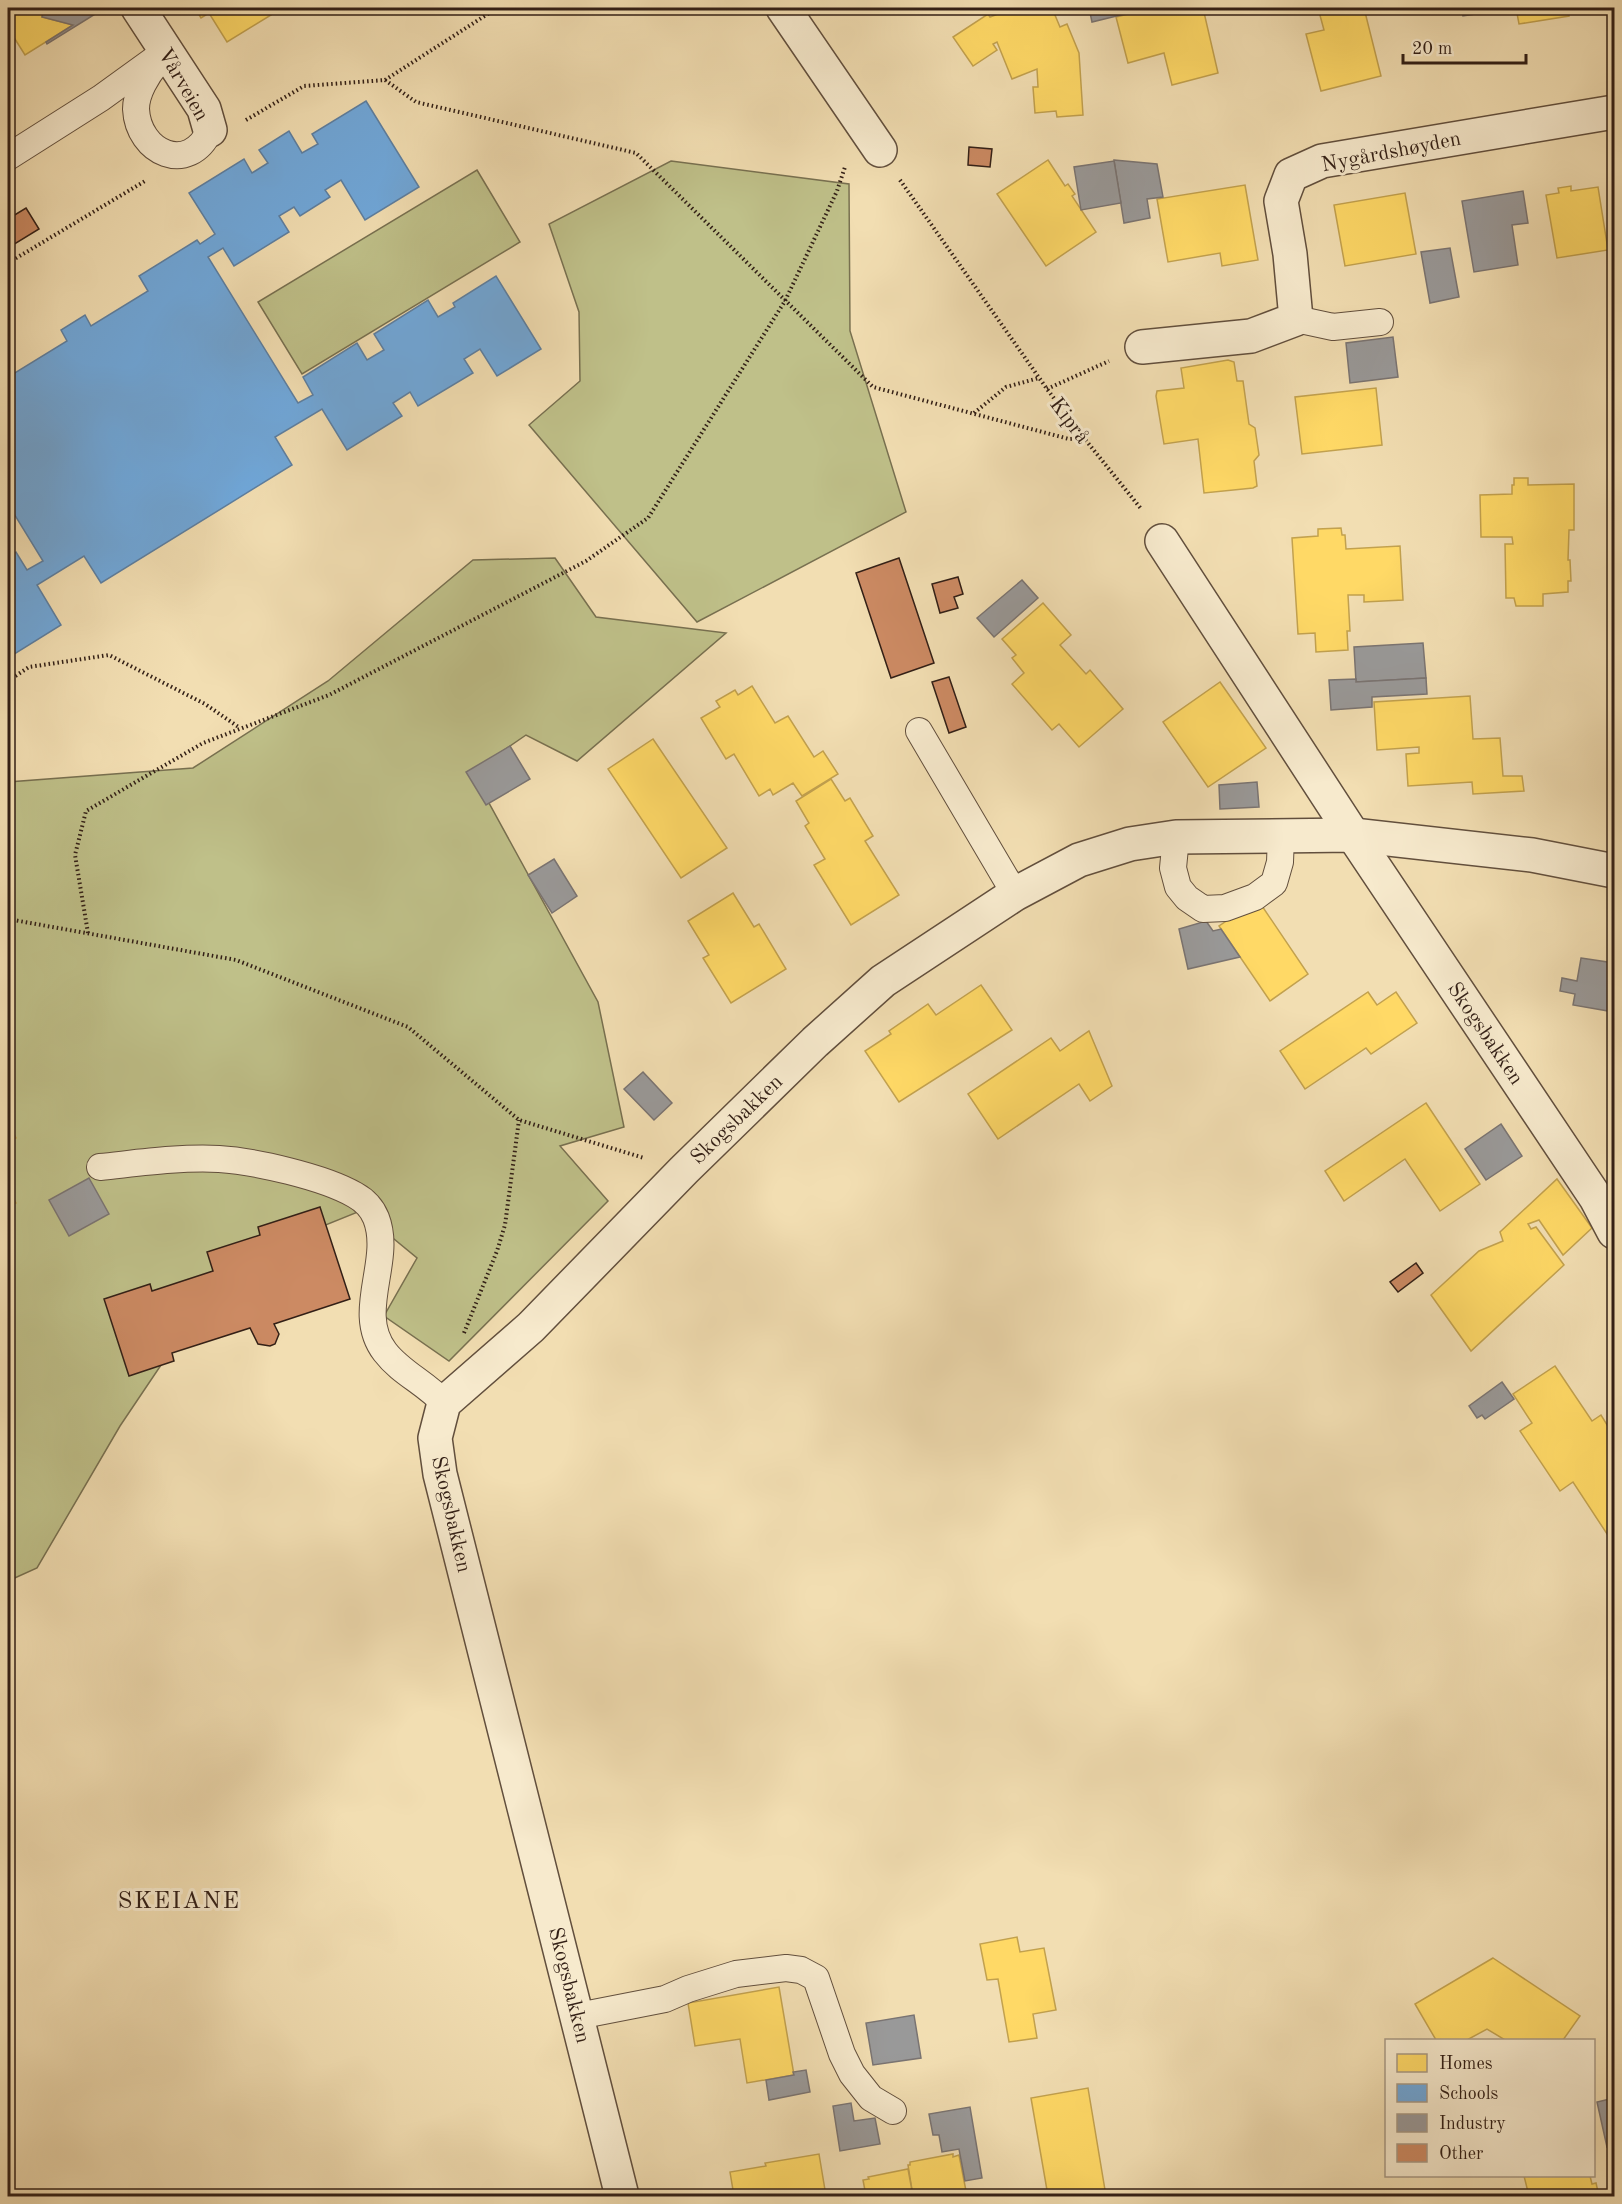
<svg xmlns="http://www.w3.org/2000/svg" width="1622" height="2204" font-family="'Old Standard TT',serif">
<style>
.green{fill:#bfc089;stroke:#787050;stroke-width:1.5}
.homes{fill:#ffd966;stroke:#c2a14e;stroke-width:1.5}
.schools{fill:#6fa8dc;stroke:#5d7fa1;stroke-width:1.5}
.industry{fill:#999;stroke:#7a7472;stroke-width:1.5}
.building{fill:#cc8a63;stroke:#321f16;stroke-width:1.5}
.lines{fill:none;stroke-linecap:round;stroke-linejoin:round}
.service-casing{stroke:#624f3d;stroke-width:28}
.minor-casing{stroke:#624f3d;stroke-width:36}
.path{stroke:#321f16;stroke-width:4;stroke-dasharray:1.5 3;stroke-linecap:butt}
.service{stroke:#f7eacd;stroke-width:26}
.minor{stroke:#f7eacd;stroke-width:33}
.labels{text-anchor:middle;stroke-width:6;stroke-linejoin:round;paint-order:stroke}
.street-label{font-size:21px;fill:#321f16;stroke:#f7eacd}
.quarter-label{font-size:24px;letter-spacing:1.5px;fill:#321f16;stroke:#f7eacd}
</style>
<rect width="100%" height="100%" fill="#f2deb2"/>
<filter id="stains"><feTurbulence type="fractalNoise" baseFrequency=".00333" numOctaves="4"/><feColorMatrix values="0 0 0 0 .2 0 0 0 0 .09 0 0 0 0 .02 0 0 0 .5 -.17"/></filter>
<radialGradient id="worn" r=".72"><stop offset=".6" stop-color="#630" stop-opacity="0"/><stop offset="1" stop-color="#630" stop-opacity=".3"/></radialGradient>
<g class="green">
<path d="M 671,161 L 849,184 L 850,331 L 906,512 L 697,622 L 529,425 L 580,381 L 579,312 L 549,224 Z"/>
<path d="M 477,170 L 520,242 L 302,374 L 258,302 Z"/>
<path d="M 555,558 L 596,617 L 726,633 L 577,761 L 526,735 L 472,772 L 598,1002 L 624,1127 L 560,1146 L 608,1201 L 449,1361 L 384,1316 L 417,1258 L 360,1211 L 229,1264 L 120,1426 L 37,1568 L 8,1581 L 8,782 L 193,768 L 328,681 L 473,560 Z"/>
</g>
<g class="homes">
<path d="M 8,8 L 44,8 L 42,17 L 73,25 L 25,55 L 8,28 Z"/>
<path d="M 195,8 L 266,8 L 271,15 L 227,42 L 209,13 L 201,18 Z"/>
<path d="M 1014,8 L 1052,8 L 1060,27 L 1067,24 L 1079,53 L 1083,115 L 1057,117 L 1056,111 L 1035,113 L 1033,87 L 1038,87 L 1037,69 L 1012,79 L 997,42 L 993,44 L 997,50 L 973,66 L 953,37 L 988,14 L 990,17 Z"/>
<path d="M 1153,8 L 1203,8 L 1218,73 L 1172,85 L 1164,53 L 1128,63 L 1116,17 Z"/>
<path d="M 1318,8 L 1364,8 L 1381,76 L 1321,91 L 1306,34 L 1324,30 Z"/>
<path d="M 1516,8 L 1568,8 L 1569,16 L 1519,24 Z"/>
<path d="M 1048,160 L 1065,186 L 1068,184 L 1075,194 L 1072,196 L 1096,232 L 1046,266 L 997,194 Z"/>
<path d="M 1245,185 L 1258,260 L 1222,266 L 1220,253 L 1168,262 L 1157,199 Z"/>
<path d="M 1571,186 L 1571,191 L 1598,187 L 1608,250 L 1557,258 L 1546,195 L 1559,193 L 1558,188 Z"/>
<path d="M 1405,193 L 1416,254 L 1345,266 L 1334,205 Z"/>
<path d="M 1228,360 L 1234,362 L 1237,381 L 1243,381 L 1249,424 L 1255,428 L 1259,455 L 1254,461 L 1257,486 L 1253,488 L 1204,493 L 1198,439 L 1164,444 L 1156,396 L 1157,391 L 1184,388 L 1181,368 Z"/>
<path d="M 1376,388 L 1382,445 L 1302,454 L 1295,397 Z"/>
<path d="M 1514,478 L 1528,478 L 1528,485 L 1574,484 L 1574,530 L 1569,530 L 1568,560 L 1570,560 L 1571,581 L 1568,581 L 1568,592 L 1543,594 L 1543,606 L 1516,606 L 1514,598 L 1506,598 L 1505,544 L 1513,544 L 1512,537 L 1481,537 L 1480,495 L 1512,494 L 1512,485 L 1514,485 Z"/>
<path d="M 1341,528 L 1342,535 L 1345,535 L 1346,549 L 1400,546 L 1403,600 L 1364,602 L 1364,595 L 1348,595 L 1350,631 L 1347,631 L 1348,650 L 1316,652 L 1315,633 L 1298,634 L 1292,538 L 1318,536 L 1318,529 Z"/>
<path d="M 1043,603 L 1071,635 L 1060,645 L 1086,674 L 1090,670 L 1123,709 L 1079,747 L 1059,724 L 1052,730 L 1012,684 L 1024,673 L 1012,658 L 1016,655 L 1002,639 Z"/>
<path d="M 1220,682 L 1266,748 L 1208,787 L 1163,722 Z"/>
<path d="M 752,686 L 775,723 L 788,716 L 814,757 L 823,751 L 838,774 L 802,796 L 793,783 L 773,795 L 770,789 L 759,796 L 734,754 L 726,759 L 701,718 L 720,707 L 716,701 L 735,690 L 738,695 Z"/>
<path d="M 1470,696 L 1473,739 L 1500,738 L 1503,776 L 1522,776 L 1524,791 L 1473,794 L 1472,782 L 1408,786 L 1406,754 L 1419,753 L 1419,747 L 1377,750 L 1374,702 Z"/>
<path d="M 653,739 L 727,848 L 681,878 L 608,769 Z"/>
<path d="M 831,779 L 845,801 L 850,798 L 873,836 L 865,841 L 899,895 L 851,925 L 814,865 L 825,859 L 805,826 L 809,823 L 796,801 Z"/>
<path d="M 733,893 L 754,927 L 759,924 L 786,969 L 731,1003 L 703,958 L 709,955 L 688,921 Z"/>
<path d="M 1258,900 L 1308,974 L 1270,1001 L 1219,926 Z"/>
<path d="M 981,985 L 1012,1030 L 899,1102 L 865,1051 L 891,1034 L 889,1031 L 928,1004 L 936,1015 Z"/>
<path d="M 1368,992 L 1377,1005 L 1396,992 L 1417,1023 L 1371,1054 L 1366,1048 L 1305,1089 L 1280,1051 Z"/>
<path d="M 1089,1031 L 1112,1086 L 1090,1101 L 1079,1084 L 998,1139 L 968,1094 L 1051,1038 L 1060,1051 Z"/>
<path d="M 1426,1103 L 1480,1184 L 1440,1211 L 1405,1159 L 1344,1201 L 1325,1171 Z"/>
<path d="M 8,1123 L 16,1138 L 8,1142 Z"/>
<path d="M 1557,1179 L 1592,1228 L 1563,1255 L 1539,1220 L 1528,1224 L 1531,1229 L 1536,1227 L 1564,1265 L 1471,1351 L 1431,1295 L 1479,1251 L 1503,1241 L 1500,1232 Z"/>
<path d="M 8,1189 L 16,1203 L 8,1208 Z"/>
<path d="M 1555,1366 L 1592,1421 L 1601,1415 L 1614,1436 L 1614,1533 L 1609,1537 L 1573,1482 L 1560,1491 L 1520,1431 L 1532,1423 L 1513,1394 Z"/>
<path d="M 1017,1937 L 1020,1952 L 1044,1948 L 1056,2010 L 1033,2014 L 1037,2038 L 1009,2042 L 998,1979 L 987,1980 L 980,1944 Z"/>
<path d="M 1493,1958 L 1580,2016 L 1563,2040 L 1505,2040 L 1487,2029 L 1467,2040 L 1436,2040 L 1415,2004 Z"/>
<path d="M 779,1987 L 794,2075 L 747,2083 L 740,2039 L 695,2046 L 688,2003 Z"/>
<path d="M 1088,2088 L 1106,2196 L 1048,2196 L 1031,2098 Z"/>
<path d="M 819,2154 L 826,2196 L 734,2196 L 730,2172 L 766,2166 L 765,2163 Z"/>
<path d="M 953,2154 L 953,2157 L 959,2155 L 967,2196 L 913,2196 L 908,2165 L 910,2165 L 910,2162 Z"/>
<path d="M 908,2169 L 913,2196 L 866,2196 L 863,2180 L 869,2179 L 868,2177 Z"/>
<path d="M 1524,2176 L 1590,2176 L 1592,2184 L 1596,2183 L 1599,2196 L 1529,2196 Z"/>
</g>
<path class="schools" d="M 366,101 L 419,187 L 365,220 L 341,180 L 325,190 L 330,197 L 300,216 L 294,207 L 279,216 L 289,232 L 234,266 L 223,248 L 208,257 L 298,403 L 313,395 L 303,377 L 357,343 L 367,360 L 384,350 L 374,334 L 428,300 L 438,317 L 455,307 L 453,303 L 496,276 L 541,349 L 497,376 L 480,349 L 464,359 L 473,373 L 418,406 L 410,392 L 393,403 L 402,416 L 347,450 L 322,409 L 275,437 L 292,465 L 101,583 L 84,556 L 37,585 L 61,625 L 8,658 L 8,558 L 16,552 L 27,570 L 43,561 L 8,504 L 8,372 L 10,376 L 67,341 L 61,330 L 85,315 L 91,326 L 148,291 L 139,276 L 197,240 L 200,244 L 215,234 L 189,193 L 244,159 L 252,173 L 268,163 L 259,150 L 289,131 L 302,153 L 318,144 L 312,134 Z"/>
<g class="industry">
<path d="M 44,8 L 105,8 L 47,44 L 46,42 L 73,25 L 42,17 Z"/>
<path d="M 1089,8 L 1132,8 L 1133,12 L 1092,22 Z"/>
<path d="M 1462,8 L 1488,8 L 1488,12 L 1463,16 Z"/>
<path d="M 1114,160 L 1157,164 L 1163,197 L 1147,199 L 1150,218 L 1124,223 Z"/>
<path d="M 1114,161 L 1121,203 L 1081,210 L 1074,167 Z"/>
<path d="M 1523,191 L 1528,223 L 1512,225 L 1518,265 L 1474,272 L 1462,201 Z"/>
<path d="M 1450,248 L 1459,297 L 1430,303 L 1421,252 Z"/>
<path d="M 1393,337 L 1398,377 L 1350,383 L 1346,343 Z"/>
<path d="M 1022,580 L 1038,598 L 994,637 L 977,618 Z"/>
<path d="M 1423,643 L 1426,678 L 1356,682 L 1354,647 Z"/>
<path d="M 1426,678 L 1427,694 L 1372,697 L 1372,707 L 1331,710 L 1329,680 L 1356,679 L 1356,682 Z"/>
<path d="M 510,746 L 530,779 L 486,805 L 466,772 Z"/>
<path d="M 1257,782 L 1259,807 L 1220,809 L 1219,785 Z"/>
<path d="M 554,859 L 577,896 L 552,913 L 528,875 Z"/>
<path d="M 1206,921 L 1213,931 L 1221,929 L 1240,957 L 1188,969 L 1179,929 Z"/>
<path d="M 1581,958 L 1614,963 L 1614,1012 L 1573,1005 L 1575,994 L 1560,991 L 1562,978 L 1577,981 Z"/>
<path d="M 643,1072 L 672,1103 L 654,1120 L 624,1089 Z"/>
<path d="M 1501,1124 L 1522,1156 L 1486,1180 L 1465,1149 Z"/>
<path d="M 89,1178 L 109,1214 L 69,1236 L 49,1200 Z"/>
<path d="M 1502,1382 L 1514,1399 L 1485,1419 L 1482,1415 L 1477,1418 L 1469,1406 Z"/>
<path d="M 914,2015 L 921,2058 L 873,2065 L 866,2023 Z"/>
<path d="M 806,2070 L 810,2092 L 769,2100 L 766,2080 L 794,2075 L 793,2072 Z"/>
<path d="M 1614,2098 L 1614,2145 L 1607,2147 L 1597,2102 Z"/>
<path d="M 851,2103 L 854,2121 L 875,2118 L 880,2144 L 840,2151 L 833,2106 Z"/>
<path d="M 970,2107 L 982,2178 L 965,2181 L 959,2149 L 942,2152 L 939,2135 L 933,2135 L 929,2114 Z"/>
</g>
<g class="building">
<path d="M 969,147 L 992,149 L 990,167 L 968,165 Z"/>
<path d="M 26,208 L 39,229 L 8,248 L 8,219 Z"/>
<path d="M 899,558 L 934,663 L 891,678 L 856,573 Z"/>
<path d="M 958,577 L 963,594 L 954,597 L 958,608 L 940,613 L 932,584 Z"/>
<path d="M 949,677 L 966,727 L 949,733 L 932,682 Z"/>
<path d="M 320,1207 L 350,1299 L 274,1324 L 279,1334 L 275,1344 L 270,1346 L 258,1344 L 250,1328 L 172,1353 L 174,1361 L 129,1376 L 104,1299 L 150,1284 L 152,1291 L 213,1271 L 207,1252 L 260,1235 L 258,1227 Z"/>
<path d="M 1416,1263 L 1423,1273 L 1398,1292 L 1390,1282 Z"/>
</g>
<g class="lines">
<g class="service-casing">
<g id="service">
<path d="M 157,63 C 147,75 136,93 136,109 C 138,153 189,176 210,130"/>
<path d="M 8,157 L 101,98 L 166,51"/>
<path d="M 1296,319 L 1333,327 L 1380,322"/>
<path d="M 919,731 L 1015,894"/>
<path d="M 1176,837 L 1173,868 L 1178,887 L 1187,898 L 1203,909 L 1225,908 L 1255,897 L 1274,883 L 1280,862 L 1281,836"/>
<path d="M 100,1167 C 139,1163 179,1157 219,1159 C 254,1161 324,1177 355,1195 C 364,1200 372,1208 376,1218 C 393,1261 354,1312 385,1352 C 401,1373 426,1383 444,1403"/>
<path d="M 578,2016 L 665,1999 L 688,1989 L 736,1974 L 786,1968 L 801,1970 L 816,1978 L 842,2054 L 852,2074 L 871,2098 L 893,2111"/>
</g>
</g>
<g class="minor-casing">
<g id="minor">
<path d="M 138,8 L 204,109 L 210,130"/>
<path d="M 783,8 L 880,150"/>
<path d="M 1142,347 L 1251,336 L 1296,319 L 1290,254 L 1281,201 L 1291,175 L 1322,161 L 1614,112"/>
<path d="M 1162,541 L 1353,835 L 1596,1198 L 1614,1232"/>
<path d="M 622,2196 L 440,1474 L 435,1438 L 444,1403 L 531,1327 L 684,1170 L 815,1042 L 883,981 L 1015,894 L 1079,860 L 1130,844 L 1176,837 L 1353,835 L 1532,855 L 1614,871"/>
</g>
</g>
<g class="path">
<path d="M 385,80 L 497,8"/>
<path d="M 246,120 L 304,86 L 385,80 L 416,102 L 636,153 L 873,387 L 1069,439 L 1084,438"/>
<path d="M 900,180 L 1047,389 L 1084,438 L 1142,510"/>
<path d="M 8,263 L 145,181"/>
<path d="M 1047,389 L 1109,361"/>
<path d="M 974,413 L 1006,387 L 1039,378"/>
<path d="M 8,681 L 29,667 L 109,655 L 205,704 L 240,728"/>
<path d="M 8,919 L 236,960 L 408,1027 L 519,1120 L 644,1158"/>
<path d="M 88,933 L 75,855 L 86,811 L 203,743 L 329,695 L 586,561 L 648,518 L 785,301 L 837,191 L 845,167"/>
<path d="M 464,1333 L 497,1251 L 505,1225 L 519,1120"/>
</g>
<use href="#service" class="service"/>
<use href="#minor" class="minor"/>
</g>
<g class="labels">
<g class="street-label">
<text transform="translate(184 84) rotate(60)" y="7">Vårveien</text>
<text transform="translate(1391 151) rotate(-11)" y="7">Nygårdshøyden</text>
<text transform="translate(1070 420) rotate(53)" y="7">Kiprå</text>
<text transform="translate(1486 1033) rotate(56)" y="7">Skogsbakken</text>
<text transform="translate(736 1119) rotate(-44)" y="7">Skogsbakken</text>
<text transform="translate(452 1514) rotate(77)" y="7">Skogsbakken</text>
<text transform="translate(570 1985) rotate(76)" y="7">Skogsbakken</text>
</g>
<g class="quarter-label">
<text x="179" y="1908">SKEIANE</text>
</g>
</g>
<rect width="1622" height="2204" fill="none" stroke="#f2deb2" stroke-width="30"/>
<rect x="9" y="9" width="1604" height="2186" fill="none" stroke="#321f16" stroke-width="3"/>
<rect x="15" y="15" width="1592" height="2174" fill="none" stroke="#321f16" stroke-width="1.5"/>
<rect x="1385" y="2039" width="210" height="138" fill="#f7eacd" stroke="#a89984" stroke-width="1.5"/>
<rect x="1397" y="2054" width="30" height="18" fill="#ffd966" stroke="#a89984" stroke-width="1.5"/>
<text x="1439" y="2069" font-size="18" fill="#321f16">Homes</text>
<rect x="1397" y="2084" width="30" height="18" fill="#6fa8dc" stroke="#a89984" stroke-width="1.5"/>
<text x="1439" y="2099" font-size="18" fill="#321f16">Schools</text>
<rect x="1397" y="2114" width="30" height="18" fill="#999999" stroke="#a89984" stroke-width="1.5"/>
<text x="1439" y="2129" font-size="18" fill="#321f16">Industry</text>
<rect x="1397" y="2144" width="30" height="18" fill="#cc8a63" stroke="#a89984" stroke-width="1.5"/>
<text x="1439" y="2159" font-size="18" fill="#321f16">Other</text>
<path d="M1403 54v9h123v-9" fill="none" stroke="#321f16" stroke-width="3"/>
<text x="1412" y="54" font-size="18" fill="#321f16" stroke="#f7eacd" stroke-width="4.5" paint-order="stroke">20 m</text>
<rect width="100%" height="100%" filter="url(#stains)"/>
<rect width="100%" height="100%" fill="url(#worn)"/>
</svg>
